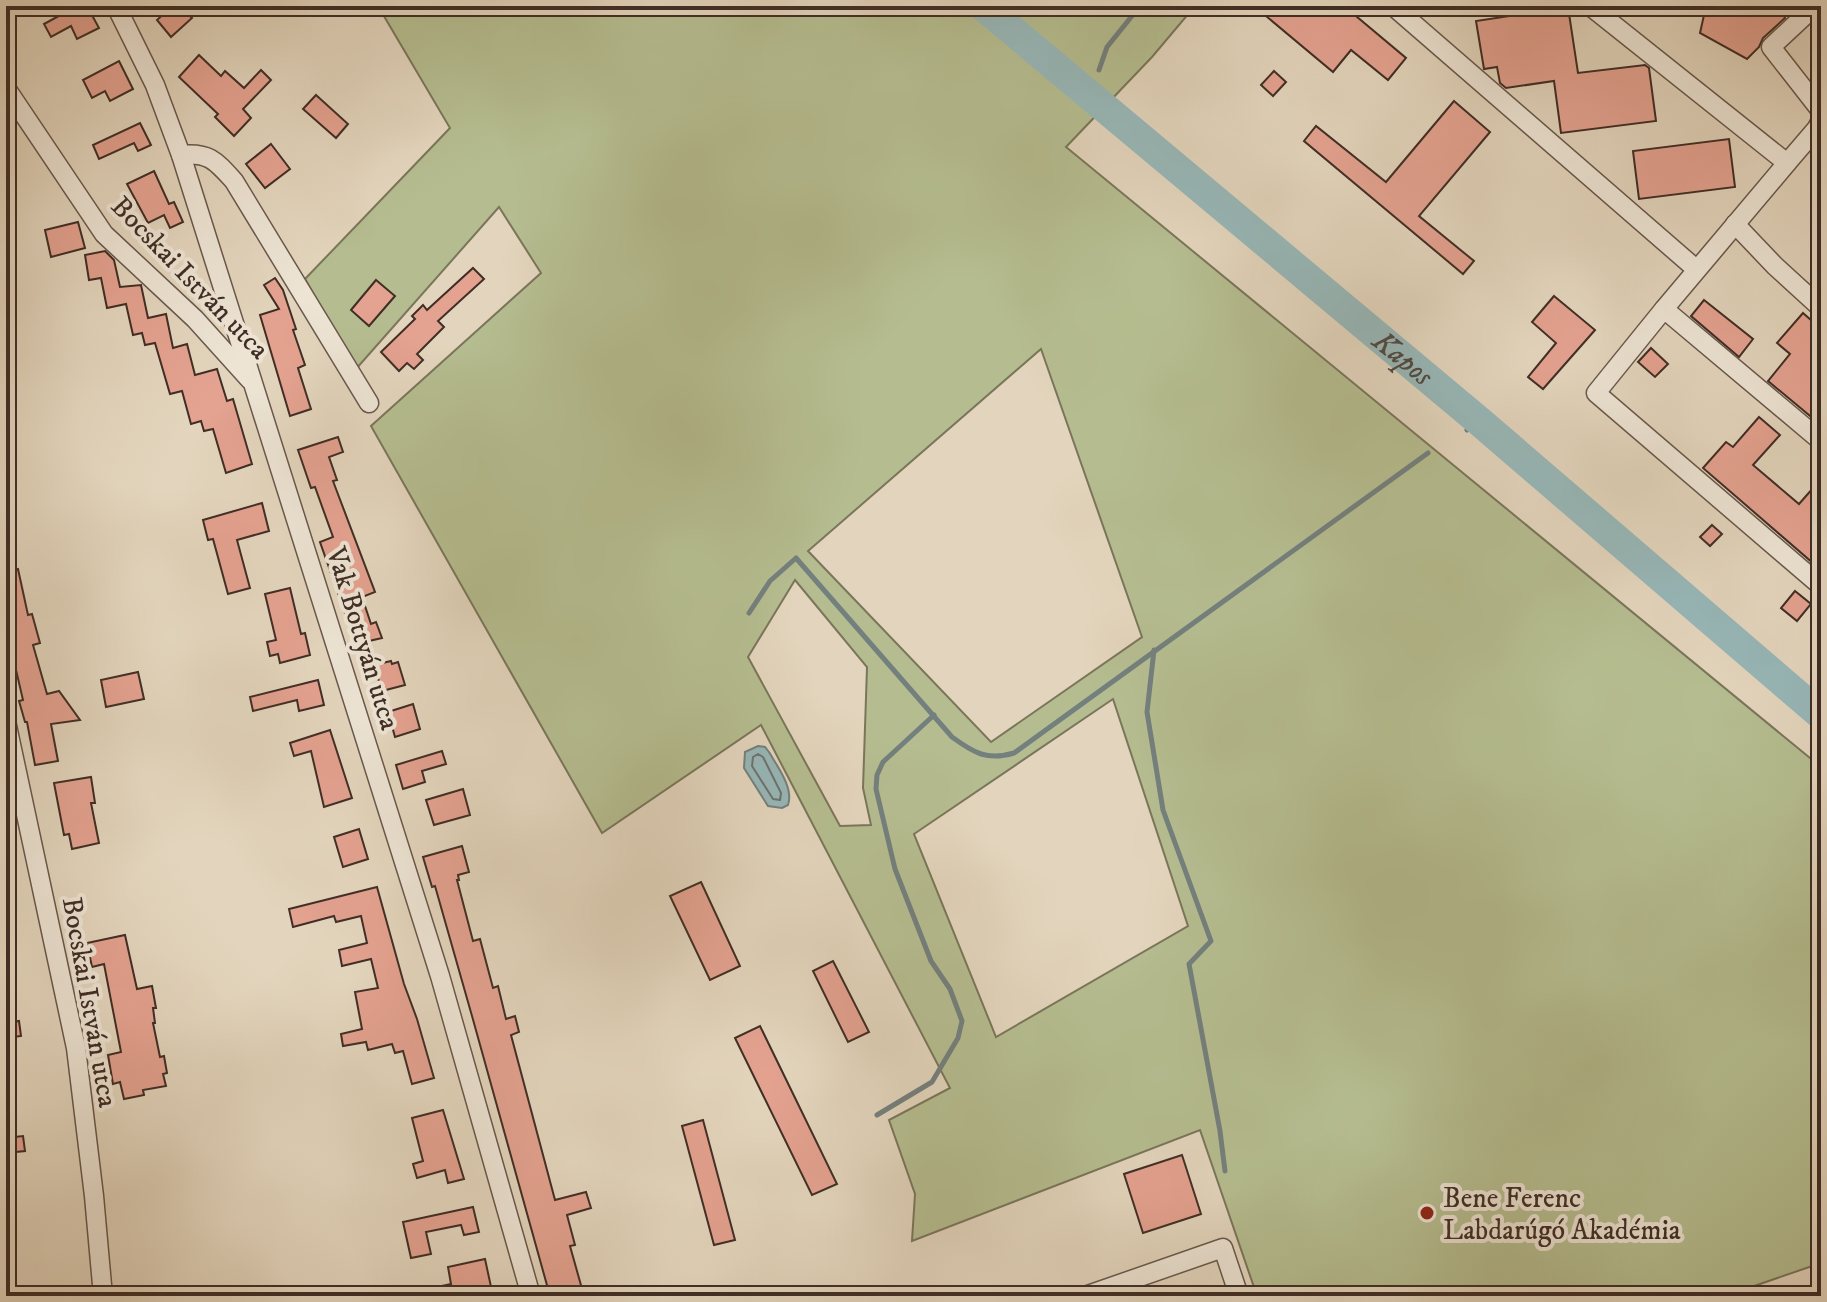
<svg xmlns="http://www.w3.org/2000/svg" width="1827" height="1302" font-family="'IM FELL DW Pica',serif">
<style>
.green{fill:#b5bd90;stroke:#7a765b;stroke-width:2;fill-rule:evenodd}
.water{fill:#97b7b8;stroke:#74807e;stroke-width:2}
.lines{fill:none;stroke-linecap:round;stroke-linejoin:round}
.shore{stroke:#6c726f;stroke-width:2}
.stream{stroke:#74807e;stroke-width:5}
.river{stroke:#97b7b8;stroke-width:30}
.building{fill:#e4a290;stroke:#402e26;stroke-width:2}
.minor-casing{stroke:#69584c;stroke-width:21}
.minor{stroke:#ede4d4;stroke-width:18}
.poi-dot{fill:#8f2418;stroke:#ede4d4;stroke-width:3}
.labels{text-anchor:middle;stroke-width:8;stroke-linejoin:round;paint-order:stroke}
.street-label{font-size:28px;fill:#402e26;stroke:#ede4d4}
.poi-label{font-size:28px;fill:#402e26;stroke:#ede4d4;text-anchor:start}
.water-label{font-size:30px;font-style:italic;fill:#514943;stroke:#ede4d4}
</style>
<rect width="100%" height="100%" fill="#e3d5bd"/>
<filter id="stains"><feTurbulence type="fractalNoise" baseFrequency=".0025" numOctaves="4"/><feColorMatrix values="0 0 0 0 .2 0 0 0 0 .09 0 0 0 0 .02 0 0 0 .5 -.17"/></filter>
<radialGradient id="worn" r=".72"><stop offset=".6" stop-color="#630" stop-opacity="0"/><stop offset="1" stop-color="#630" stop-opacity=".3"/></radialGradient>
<path class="green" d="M 378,6 L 1195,6 L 1152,57 L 1066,147 L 1821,767 L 1821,1263 L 1725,1296 L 1257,1296 L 1200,1130 L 912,1241 L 915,1194 L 889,1120 L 950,1088 L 761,725 L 602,833 L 371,426 L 541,273 L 499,207 L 356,369 L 305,279 L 450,128 ZM 1041,349 L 1142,637 L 991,742 L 808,551 ZM 795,580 L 867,667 L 863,788 L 871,825 L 840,826 L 748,657 ZM 1113,699 L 1188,926 L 996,1037 L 914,834 Z"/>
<path class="water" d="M 758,746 L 765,747 L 769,752 C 777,766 794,788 788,805 L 782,808 L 768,806 L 744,768 L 745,752 Z"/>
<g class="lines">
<path class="shore" d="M 758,754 L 763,757 L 781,793 L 780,800 L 773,799 L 752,766 L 753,757 Z"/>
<g class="stream">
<path d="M 1099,70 L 1107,47 L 1140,6"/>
<path d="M 1088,94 L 1094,86"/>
<path d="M 1467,430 L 1479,421"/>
<path d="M 749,613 L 770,581 L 796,558 L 952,737 C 974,753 987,761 1014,753 L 1428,453"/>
<path d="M 1154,650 L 1147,712 L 1163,810 L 1211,941 L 1189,964 L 1220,1131 L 1225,1171"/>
<path d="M 877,1115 L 932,1082 L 958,1038 L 962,1021 L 950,989 L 931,961 L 895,869 L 876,789 L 877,775 L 883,762 L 934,715"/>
</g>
<path class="river" id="s1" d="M 983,6 L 1479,421 L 1821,715"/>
</g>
<g class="building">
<path d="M 77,6 L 87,6 L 99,28 L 77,39 L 71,26 L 51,37 L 44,24 Z"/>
<path d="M 172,6 L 181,6 L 192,18 L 171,37 L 157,20 Z"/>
<path d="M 1254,6 L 1344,6 L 1406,58 L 1388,80 L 1351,50 L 1333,72 Z"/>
<path d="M 1706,6 L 1780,6 L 1785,18 L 1763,38 L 1759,47 L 1747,59 L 1700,33 Z"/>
<path d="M 1568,7 L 1578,73 L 1645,65 L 1649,68 L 1656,121 L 1561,133 L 1554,81 L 1506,88 L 1500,83 L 1497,67 L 1484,69 L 1476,21 Z"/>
<path d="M 199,55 L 221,76 L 225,71 L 244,88 L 261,70 L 271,80 L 243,109 L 251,118 L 234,136 L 215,117 L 218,114 L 179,77 Z"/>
<path d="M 119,61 L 133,89 L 110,101 L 105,91 L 92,98 L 83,80 Z"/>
<path d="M 1274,71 L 1286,82 L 1273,96 L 1261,85 Z"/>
<path d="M 316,95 L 348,124 L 336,138 L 303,109 Z"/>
<path d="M 1454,101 L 1490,132 L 1419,216 L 1474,261 L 1463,274 L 1304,141 L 1316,126 L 1386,182 Z"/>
<path d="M 140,123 L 151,145 L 138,151 L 134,143 L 99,159 L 93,145 Z"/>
<path d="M 1729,139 L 1735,187 L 1639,199 L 1633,151 Z"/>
<path d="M 271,144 L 290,169 L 265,188 L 246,164 Z"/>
<path d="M 154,171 L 169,204 L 174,202 L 183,222 L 170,228 L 164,215 L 148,223 L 127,184 Z"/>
<path d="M 78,222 L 85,248 L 51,257 L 45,230 Z"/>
<path d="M 105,251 L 114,260 L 120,287 L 141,285 L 148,318 L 166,314 L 173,348 L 187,344 L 195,375 L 217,369 L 227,401 L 233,399 L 252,464 L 226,473 L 213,429 L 204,431 L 201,421 L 191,424 L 182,391 L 170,394 L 155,343 L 145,345 L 142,333 L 133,335 L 126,304 L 107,308 L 101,278 L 89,280 L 85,255 Z"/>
<path d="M 473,268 L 484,279 L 438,321 L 444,327 L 417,354 L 423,360 L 414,369 L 407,363 L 399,371 L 381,352 L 415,319 L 412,316 L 423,305 L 427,310 Z"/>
<path d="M 275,278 L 283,290 L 296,329 L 293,330 L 305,365 L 298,368 L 311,409 L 290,416 L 260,315 L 279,309 L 264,285 Z"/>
<path d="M 376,280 L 395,296 L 369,326 L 351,310 Z"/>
<path d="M 1554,296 L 1595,330 L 1543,389 L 1528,377 L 1556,343 L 1532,322 Z"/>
<path d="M 1704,300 L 1753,339 L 1739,357 L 1691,316 Z"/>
<path d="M 1803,313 L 1821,329 L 1821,425 L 1768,381 L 1790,354 L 1777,343 Z"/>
<path d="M 1651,348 L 1668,364 L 1655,377 L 1638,362 Z"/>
<path d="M 1759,417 L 1780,435 L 1753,465 L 1799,504 L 1821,479 L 1821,570 L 1703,468 L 1726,442 L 1733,447 Z"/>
<path d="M 338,437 L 343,452 L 329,457 L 337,480 L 333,481 L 375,592 L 362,597 L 371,624 L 376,622 L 382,638 L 356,644 L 320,542 L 333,537 L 315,487 L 311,488 L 298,450 Z"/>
<path d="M 262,503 L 269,531 L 237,540 L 250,588 L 228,594 L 213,539 L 208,540 L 203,520 Z"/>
<path d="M 1712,525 L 1722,534 L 1710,546 L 1700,537 Z"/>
<path d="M 18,569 L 28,615 L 32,614 L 40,643 L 33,645 L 47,694 L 59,691 L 80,720 L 51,724 L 58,761 L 35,765 L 27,722 L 25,722 L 19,701 L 23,700 L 6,627 L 6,572 Z"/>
<path d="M 290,588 L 301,634 L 305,633 L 310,655 L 280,663 L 278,654 L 270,656 L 267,642 L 276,640 L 265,594 Z"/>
<path d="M 1795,591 L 1811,604 L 1797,621 L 1781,608 Z"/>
<path d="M 391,661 L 392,664 L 398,662 L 405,685 L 382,691 L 374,665 Z"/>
<path d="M 138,672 L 144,699 L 106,707 L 101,680 Z"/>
<path d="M 318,680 L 324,705 L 299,711 L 297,700 L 253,711 L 250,697 Z"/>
<path d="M 413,704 L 420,729 L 395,737 L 388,712 Z"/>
<path d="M 330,730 L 352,798 L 324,807 L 311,751 L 294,756 L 290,743 Z"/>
<path d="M 442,751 L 446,764 L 422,771 L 425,782 L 403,789 L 396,765 Z"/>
<path d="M 91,777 L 95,803 L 91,803 L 99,843 L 72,849 L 69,834 L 64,835 L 54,783 Z"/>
<path d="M 463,789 L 470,815 L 434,825 L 426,800 Z"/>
<path d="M 359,829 L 368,859 L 343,867 L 334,837 Z"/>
<path d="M 462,846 L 469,872 L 458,875 L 459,880 L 457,880 L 473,941 L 480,939 L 493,988 L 498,986 L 506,1019 L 515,1016 L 519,1032 L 511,1035 L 555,1200 L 586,1192 L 591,1208 L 567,1215 L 575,1245 L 570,1246 L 584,1296 L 550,1296 L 472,1016 L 435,886 L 432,887 L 423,857 Z"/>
<path d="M 701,882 L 740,966 L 710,980 L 670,896 Z"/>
<path d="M 377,887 L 404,984 L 417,1019 L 434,1078 L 412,1084 L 403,1051 L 395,1053 L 392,1044 L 368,1050 L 366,1042 L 343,1046 L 341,1034 L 362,1029 L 355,992 L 378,988 L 371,959 L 342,966 L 339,950 L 367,943 L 361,916 L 336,922 L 334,916 L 293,927 L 289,909 Z"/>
<path d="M 125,935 L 137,989 L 152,986 L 156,1008 L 153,1008 L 155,1023 L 153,1023 L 160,1057 L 164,1056 L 167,1073 L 163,1074 L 166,1086 L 143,1090 L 144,1095 L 124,1099 L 120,1082 L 113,1084 L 108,1055 L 121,1052 L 104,964 L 92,967 L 87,943 Z"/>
<path d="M 833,961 L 869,1032 L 848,1042 L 813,971 Z"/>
<path d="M 19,1021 L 21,1036 L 6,1038 L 6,1023 Z"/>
<path d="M 760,1026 L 837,1184 L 812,1195 L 735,1038 Z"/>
<path d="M 443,1110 L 464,1179 L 448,1183 L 445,1170 L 417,1178 L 413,1164 L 423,1161 L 412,1118 Z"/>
<path d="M 703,1120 L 735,1240 L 714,1245 L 682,1126 Z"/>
<path d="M 23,1136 L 25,1151 L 6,1153 L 6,1138 Z"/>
<path d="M 1182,1155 L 1201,1214 L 1143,1233 L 1124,1174 Z"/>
<path d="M 473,1207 L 479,1232 L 464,1235 L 461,1225 L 426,1232 L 431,1254 L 411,1258 L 403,1222 Z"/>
<path d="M 485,1259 L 493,1296 L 423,1296 L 423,1290 L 451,1284 L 448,1267 Z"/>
</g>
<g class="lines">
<g class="minor-casing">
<g id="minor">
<path d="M 116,6 L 155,85 L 181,155 L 440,976 L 531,1296"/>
<path d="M 1393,6 L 1696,269"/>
<path d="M 1590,6 L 1787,163 L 1664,309"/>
<path d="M 1815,6 L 1771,47 L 1821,111"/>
<path d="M 6,88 L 104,234 L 195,319 L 250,380"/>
<path d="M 181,155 C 209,152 216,161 234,181 L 369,403"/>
<path d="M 1787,163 L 1817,128 L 1821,120"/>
<path d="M 1735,224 L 1775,266 L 1821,308"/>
<path d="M 1821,441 L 1664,309 L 1596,393 L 1821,586"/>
<path d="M 6,721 L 76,1048 L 94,1196 L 103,1296"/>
<path d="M 1085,1296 L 1223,1248 L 1239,1296"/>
</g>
</g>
<use href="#minor" class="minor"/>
</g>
<circle class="poi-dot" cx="1427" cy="1213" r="8"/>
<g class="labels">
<g class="street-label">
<text transform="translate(191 277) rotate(46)" y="10">Bocskai István utca</text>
<text transform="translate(364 638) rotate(73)" y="10">Vak Bottyán utca</text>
<text transform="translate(91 1002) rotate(80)" y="10">Bocskai István utca</text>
</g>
<g class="poi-label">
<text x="1443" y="1207">Bene Ferenc<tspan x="1443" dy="32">Labdarúgó Akadémia</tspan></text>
</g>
<g class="water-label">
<text dy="10" stroke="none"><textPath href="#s1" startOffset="548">Kapos</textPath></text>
</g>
</g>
<rect width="1827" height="1302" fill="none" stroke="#e3d5bd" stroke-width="32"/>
<rect x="8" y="8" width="1811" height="1286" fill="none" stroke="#402e26" stroke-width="4"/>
<rect x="16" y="16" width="1795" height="1270" fill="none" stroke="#402e26" stroke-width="2"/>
<rect width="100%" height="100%" filter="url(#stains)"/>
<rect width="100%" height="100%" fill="url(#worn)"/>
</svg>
